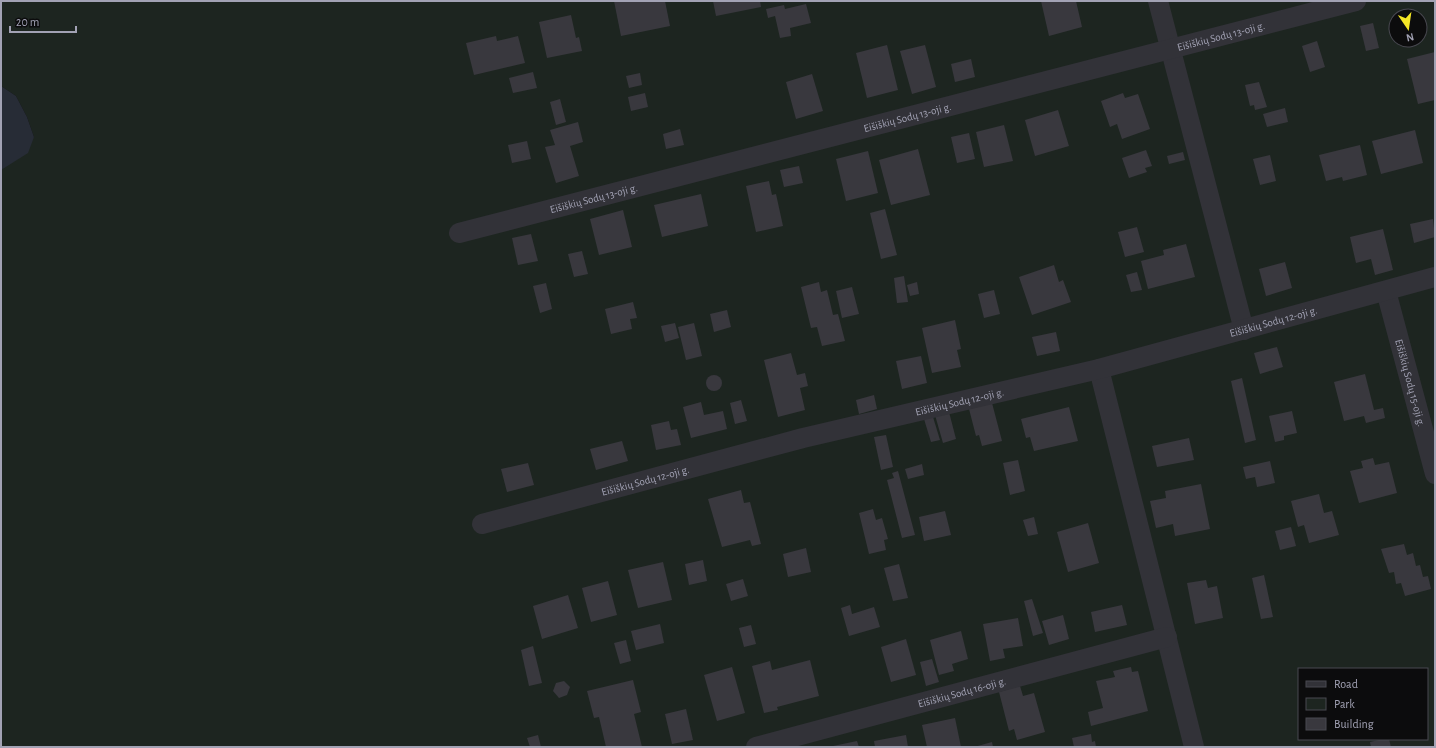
<svg xmlns="http://www.w3.org/2000/svg" width="1436" height="748" font-family="'Alegreya Sans',sans-serif">
<style>
.green{fill:#1d2520;fill-rule:evenodd}
.water{fill:#272c36}
.building{fill:#39383e}
.lines{fill:none;stroke-linecap:round;stroke-linejoin:round}
.street{stroke:#323238;stroke-width:20}
.labels{text-anchor:middle;stroke-width:3;stroke-linejoin:round;paint-order:stroke}
.street-label{font-size:11px;fill:#a2a2b4;stroke:#0c0c0d}
</style>
<rect width="100%" height="100%" fill="#111112"/>
<path class="green" d="M 1,1 L 1435,1 L 1435,747 L 1,747 L 1,170 L 34,137 L 27,117 L 16,96 L 1,86 ZM 1396,16 L 1420,16 L 1420,40 L 1396,40 ZM 1299,669 L 1427,669 L 1427,739 L 1299,739 Z"/>
<path class="water" d="M 1,86 L 16,96 L 27,117 L 34,137 L 28,153 L 1,170 Z"/>
<g class="building">
<path d="M 614,1 L 665,1 L 670,26 L 621,36 Z"/>
<path d="M 713,1 L 760,1 L 761,7 L 716,16 Z"/>
<path d="M 1041,1 L 1076,1 L 1082,27 L 1049,36 Z"/>
<path d="M 806,4 L 811,23 L 790,28 L 791,36 L 780,38 L 775,16 L 768,18 L 766,9 L 784,5 L 785,9 Z"/>
<path d="M 571,15 L 576,38 L 579,37 L 582,51 L 547,58 L 539,22 Z"/>
<path d="M 1373,23 L 1379,48 L 1366,51 L 1360,26 Z"/>
<path d="M 496,36 L 497,41 L 518,36 L 525,63 L 474,75 L 466,43 Z"/>
<path d="M 1317,41 L 1325,67 L 1310,72 L 1302,46 Z"/>
<path d="M 887,45 L 898,90 L 867,98 L 856,53 Z"/>
<path d="M 925,45 L 936,87 L 912,94 L 900,51 Z"/>
<path d="M 1435,52 L 1435,100 L 1418,104 L 1407,59 Z"/>
<path d="M 971,59 L 975,77 L 955,82 L 951,64 Z"/>
<path d="M 533,72 L 537,88 L 513,93 L 509,78 Z"/>
<path d="M 640,73 L 642,85 L 629,88 L 626,76 Z"/>
<path d="M 812,74 L 823,111 L 796,119 L 786,82 Z"/>
<path d="M 1259,82 L 1267,107 L 1255,110 L 1254,105 L 1250,106 L 1245,85 Z"/>
<path d="M 645,93 L 648,107 L 631,111 L 628,97 Z"/>
<path d="M 1123,93 L 1125,98 L 1138,94 L 1150,129 L 1122,139 L 1117,124 L 1110,127 L 1101,101 Z"/>
<path d="M 560,99 L 566,122 L 556,125 L 550,102 Z"/>
<path d="M 1285,108 L 1288,122 L 1267,127 L 1263,114 Z"/>
<path d="M 1058,110 L 1069,146 L 1035,156 L 1025,120 Z"/>
<path d="M 578,122 L 583,142 L 570,146 L 579,176 L 556,183 L 545,147 L 555,145 L 550,130 Z"/>
<path d="M 1004,125 L 1013,161 L 984,167 L 976,132 Z"/>
<path d="M 680,129 L 684,145 L 666,149 L 663,134 Z"/>
<path d="M 1415,130 L 1423,163 L 1381,174 L 1372,141 Z"/>
<path d="M 969,133 L 975,159 L 957,163 L 951,137 Z"/>
<path d="M 527,141 L 531,159 L 512,163 L 508,145 Z"/>
<path d="M 1360,145 L 1367,175 L 1343,181 L 1342,177 L 1326,181 L 1319,155 Z"/>
<path d="M 918,149 L 930,195 L 891,205 L 879,160 Z"/>
<path d="M 1146,150 L 1152,166 L 1145,168 L 1147,172 L 1129,178 L 1122,158 Z"/>
<path d="M 868,151 L 878,193 L 846,201 L 836,159 Z"/>
<path d="M 1183,152 L 1185,160 L 1169,164 L 1167,156 Z"/>
<path d="M 1270,155 L 1276,181 L 1260,185 L 1253,159 Z"/>
<path d="M 799,166 L 803,183 L 784,187 L 780,170 Z"/>
<path d="M 769,181 L 772,195 L 776,194 L 783,226 L 756,232 L 746,186 Z"/>
<path d="M 701,194 L 708,226 L 662,237 L 654,205 Z"/>
<path d="M 885,209 L 897,255 L 881,259 L 870,213 Z"/>
<path d="M 623,210 L 632,247 L 599,255 L 590,219 Z"/>
<path d="M 1433,219 L 1435,237 L 1414,243 L 1410,224 Z"/>
<path d="M 1137,227 L 1144,252 L 1125,257 L 1118,232 Z"/>
<path d="M 1383,229 L 1393,270 L 1375,275 L 1371,259 L 1356,263 L 1350,237 Z"/>
<path d="M 531,234 L 538,261 L 518,265 L 512,238 Z"/>
<path d="M 1186,244 L 1195,277 L 1148,289 L 1141,261 L 1164,255 L 1163,250 Z"/>
<path d="M 582,251 L 588,274 L 574,277 L 568,254 Z"/>
<path d="M 1285,262 L 1292,288 L 1266,296 L 1259,269 Z"/>
<path d="M 1054,265 L 1059,282 L 1063,280 L 1071,302 L 1032,315 L 1019,277 Z"/>
<path d="M 1137,272 L 1142,290 L 1131,292 L 1126,275 Z"/>
<path d="M 904,276 L 908,302 L 897,303 L 894,278 Z"/>
<path d="M 819,282 L 821,292 L 827,290 L 833,315 L 838,314 L 845,341 L 822,346 L 817,327 L 811,328 L 801,287 Z"/>
<path d="M 917,282 L 919,294 L 910,296 L 907,285 Z"/>
<path d="M 546,283 L 552,309 L 540,313 L 533,286 Z"/>
<path d="M 852,287 L 859,314 L 842,318 L 836,291 Z"/>
<path d="M 994,290 L 1000,314 L 984,318 L 978,294 Z"/>
<path d="M 633,302 L 637,318 L 630,319 L 632,329 L 611,334 L 605,309 Z"/>
<path d="M 727,310 L 731,327 L 714,332 L 710,314 Z"/>
<path d="M 955,320 L 961,349 L 957,350 L 961,367 L 932,373 L 922,328 Z"/>
<path d="M 675,323 L 679,338 L 665,342 L 661,326 Z"/>
<path d="M 694,323 L 702,356 L 686,360 L 678,327 Z"/>
<path d="M 1056,332 L 1060,351 L 1037,356 L 1032,337 Z"/>
<path d="M 1277,347 L 1283,367 L 1260,374 L 1254,353 Z"/>
<path d="M 791,353 L 797,375 L 805,373 L 808,386 L 800,388 L 805,410 L 778,417 L 764,360 Z"/>
<path d="M 921,356 L 927,383 L 902,389 L 896,361 Z"/>
<path d="M 1365,374 L 1374,410 L 1383,408 L 1385,418 L 1366,423 L 1364,416 L 1344,421 L 1334,382 Z"/>
<circle cx="714" cy="383" r="8"/>
<path d="M 1242,378 L 1256,440 L 1245,443 L 1231,381 Z"/>
<path d="M 874,395 L 877,409 L 859,414 L 856,400 Z"/>
<path d="M 741,400 L 747,421 L 735,424 L 730,403 Z"/>
<path d="M 701,402 L 704,415 L 723,411 L 727,429 L 691,438 L 683,407 Z"/>
<path d="M 992,403 L 1002,441 L 982,446 L 979,435 L 976,436 L 969,409 Z"/>
<path d="M 1069,407 L 1078,441 L 1034,451 L 1030,437 L 1026,438 L 1021,419 Z"/>
<path d="M 1292,411 L 1297,433 L 1284,436 L 1284,440 L 1275,442 L 1269,416 Z"/>
<path d="M 949,412 L 956,439 L 943,443 L 935,415 Z"/>
<path d="M 933,417 L 940,440 L 931,442 L 924,419 Z"/>
<path d="M 669,421 L 671,430 L 677,429 L 681,445 L 656,450 L 651,425 Z"/>
<path d="M 886,435 L 893,467 L 881,470 L 874,437 Z"/>
<path d="M 1189,438 L 1194,460 L 1157,467 L 1152,446 Z"/>
<path d="M 622,441 L 628,461 L 596,470 L 590,449 Z"/>
<path d="M 1373,458 L 1375,465 L 1389,462 L 1397,493 L 1359,503 L 1350,471 L 1363,468 L 1361,461 Z"/>
<path d="M 1018,460 L 1025,491 L 1010,495 L 1003,463 Z"/>
<path d="M 1270,461 L 1275,483 L 1257,487 L 1255,477 L 1246,479 L 1243,467 Z"/>
<path d="M 528,463 L 534,485 L 507,492 L 501,469 Z"/>
<path d="M 922,464 L 924,475 L 908,479 L 905,469 Z"/>
<path d="M 898,471 L 915,535 L 902,538 L 887,480 L 894,478 L 892,473 Z"/>
<path d="M 1201,484 L 1210,529 L 1175,536 L 1173,524 L 1156,528 L 1150,501 L 1166,498 L 1165,491 Z"/>
<path d="M 741,490 L 744,503 L 750,502 L 761,544 L 752,546 L 750,540 L 722,547 L 708,499 Z"/>
<path d="M 1319,494 L 1324,513 L 1332,511 L 1339,535 L 1309,543 L 1304,525 L 1298,527 L 1291,501 Z"/>
<path d="M 873,509 L 876,520 L 882,518 L 888,539 L 884,540 L 886,550 L 869,554 L 859,513 Z"/>
<path d="M 945,511 L 951,535 L 924,541 L 919,517 Z"/>
<path d="M 1034,517 L 1038,534 L 1028,536 L 1023,520 Z"/>
<path d="M 1088,523 L 1099,563 L 1068,572 L 1057,532 Z"/>
<path d="M 1291,527 L 1296,546 L 1280,550 L 1275,531 Z"/>
<path d="M 1404,544 L 1407,555 L 1413,553 L 1416,566 L 1420,565 L 1423,577 L 1428,576 L 1431,589 L 1405,596 L 1401,583 L 1396,584 L 1394,572 L 1389,573 L 1381,549 Z"/>
<path d="M 806,548 L 811,572 L 788,577 L 783,554 Z"/>
<path d="M 703,560 L 707,581 L 689,585 L 685,564 Z"/>
<path d="M 663,562 L 672,600 L 638,608 L 628,570 Z"/>
<path d="M 899,564 L 908,598 L 893,601 L 884,568 Z"/>
<path d="M 1264,575 L 1273,617 L 1261,619 L 1252,578 Z"/>
<path d="M 743,579 L 748,596 L 731,601 L 726,584 Z"/>
<path d="M 1206,580 L 1208,588 L 1217,586 L 1223,618 L 1195,624 L 1187,583 Z"/>
<path d="M 608,581 L 617,615 L 591,622 L 582,588 Z"/>
<path d="M 568,595 L 578,628 L 542,639 L 533,606 Z"/>
<path d="M 1032,599 L 1043,633 L 1033,636 L 1024,601 Z"/>
<path d="M 850,605 L 852,614 L 874,607 L 880,627 L 849,636 L 841,608 Z"/>
<path d="M 1122,605 L 1127,625 L 1095,632 L 1091,612 Z"/>
<path d="M 1063,615 L 1069,639 L 1049,645 L 1042,621 Z"/>
<path d="M 1018,618 L 1023,646 L 1003,649 L 1005,658 L 990,661 L 983,624 Z"/>
<path d="M 660,624 L 664,643 L 636,650 L 631,631 Z"/>
<path d="M 751,625 L 756,644 L 744,647 L 739,628 Z"/>
<path d="M 961,631 L 968,659 L 952,664 L 954,671 L 939,675 L 930,640 Z"/>
<path d="M 906,639 L 916,675 L 891,682 L 881,647 Z"/>
<path d="M 626,640 L 631,661 L 620,664 L 614,643 Z"/>
<path d="M 533,646 L 542,683 L 529,686 L 521,650 Z"/>
<path d="M 932,659 L 939,682 L 926,686 L 920,662 Z"/>
<path d="M 810,660 L 819,696 L 777,707 L 778,710 L 764,713 L 752,666 L 770,661 L 772,670 Z"/>
<path d="M 732,667 L 745,713 L 717,721 L 704,675 Z"/>
<path d="M 1131,667 L 1132,672 L 1138,671 L 1148,711 L 1091,726 L 1088,712 L 1103,708 L 1096,681 L 1115,677 L 1113,671 Z"/>
<path d="M 633,680 L 641,712 L 634,714 L 642,747 L 606,747 L 599,717 L 594,718 L 587,691 Z"/>
<path d="M 564,681 L 570,687 L 567,695 L 559,698 L 553,691 L 556,683 Z"/>
<path d="M 1020,686 L 1023,696 L 1034,693 L 1045,732 L 1017,740 L 1014,729 L 1009,731 L 999,692 Z"/>
<path d="M 686,709 L 693,740 L 672,744 L 665,714 Z"/>
<path d="M 955,718 L 961,747 L 927,747 L 922,725 Z"/>
<path d="M 1091,734 L 1092,742 L 1095,741 L 1096,747 L 1074,747 L 1072,738 Z"/>
<path d="M 538,735 L 541,747 L 530,747 L 527,738 Z"/>
<path d="M 906,735 L 908,747 L 875,747 L 874,741 Z"/>
<path d="M 1383,739 L 1389,739 L 1391,747 L 1371,747 L 1370,742 Z"/>
<path d="M 857,741 L 859,747 L 833,747 L 833,746 Z"/>
<path d="M 992,742 L 993,747 L 974,747 Z"/>
</g>
<g class="lines">
<g class="street">
<path d="M 1158,1 L 1244,330"/>
<path id="s1" d="M 459,233 L 1356,1"/>
<path id="s2" d="M 1386,291 L 1435,474"/>
<path d="M 1099,369 L 1194,747"/>
<path id="s3" d="M 482,524 L 803,438 L 1099,369 L 1435,277"/>
<path id="s4" d="M 756,747 L 1167,637"/>
</g>
</g>
<g class="labels">
<g class="street-label">
<text dy="4" stroke="none"><textPath href="#s1" startOffset="787">Eišiškių Sodų 13-oji g.</textPath></text>
<text dy="4" stroke="none"><textPath href="#s1" startOffset="463">Eišiškių Sodų 13-oji g.</textPath></text>
<text dy="4" stroke="none"><textPath href="#s1" startOffset="139">Eišiškių Sodų 13-oji g.</textPath></text>
<text dy="4" stroke="none"><textPath href="#s3" startOffset="817">Eišiškių Sodų 12-oji g.</textPath></text>
<text dy="4" stroke="none"><textPath href="#s2" startOffset="95">Eišiškių Sodų 15-oji g.</textPath></text>
<text dy="4" stroke="none"><textPath href="#s3" startOffset="493">Eišiškių Sodų 12-oji g.</textPath></text>
<text dy="4" stroke="none"><textPath href="#s3" startOffset="169">Eišiškių Sodų 12-oji g.</textPath></text>
<text dy="4" stroke="none"><textPath href="#s4" startOffset="213">Eišiškių Sodų 16-oji g.</textPath></text>
</g>
</g>
<rect width="1436" height="748" fill="none" stroke="#a2a2b4" stroke-width="4"/>
<rect x="1298" y="668" width="130" height="72" fill="#0c0c0d" stroke="#484850"/>
<rect x="1306" y="681" width="20" height="6" fill="#323238" stroke="#484850"/>
<text x="1334" y="688" font-size="12" fill="#a2a2b4">Road</text>
<rect x="1306" y="698" width="20" height="12" fill="#1d2520" stroke="#484850"/>
<text x="1334" y="708" font-size="12" fill="#a2a2b4">Park</text>
<rect x="1306" y="718" width="20" height="12" fill="#39383e" stroke="#484850"/>
<text x="1334" y="728" font-size="12" fill="#a2a2b4">Building</text>
<g transform="translate(1408 28) rotate(167)"><circle r="19" fill="#0c0c0d" stroke="#484850"/>
<path d="M0-3L7 15L0 10L-7 15Z" fill="#f5e726"/>
<text y="-6" font-size="11" font-weight="bold" text-anchor="middle" fill="#a2a2b4">N</text>
</g>
<path d="M10 26v6h66v-6" fill="none" stroke="#a2a2b4" stroke-width="2"/>
<text x="16" y="26" font-size="12" fill="#a2a2b4" stroke="#0c0c0d" stroke-width="3" paint-order="stroke">20 m</text>
</svg>
